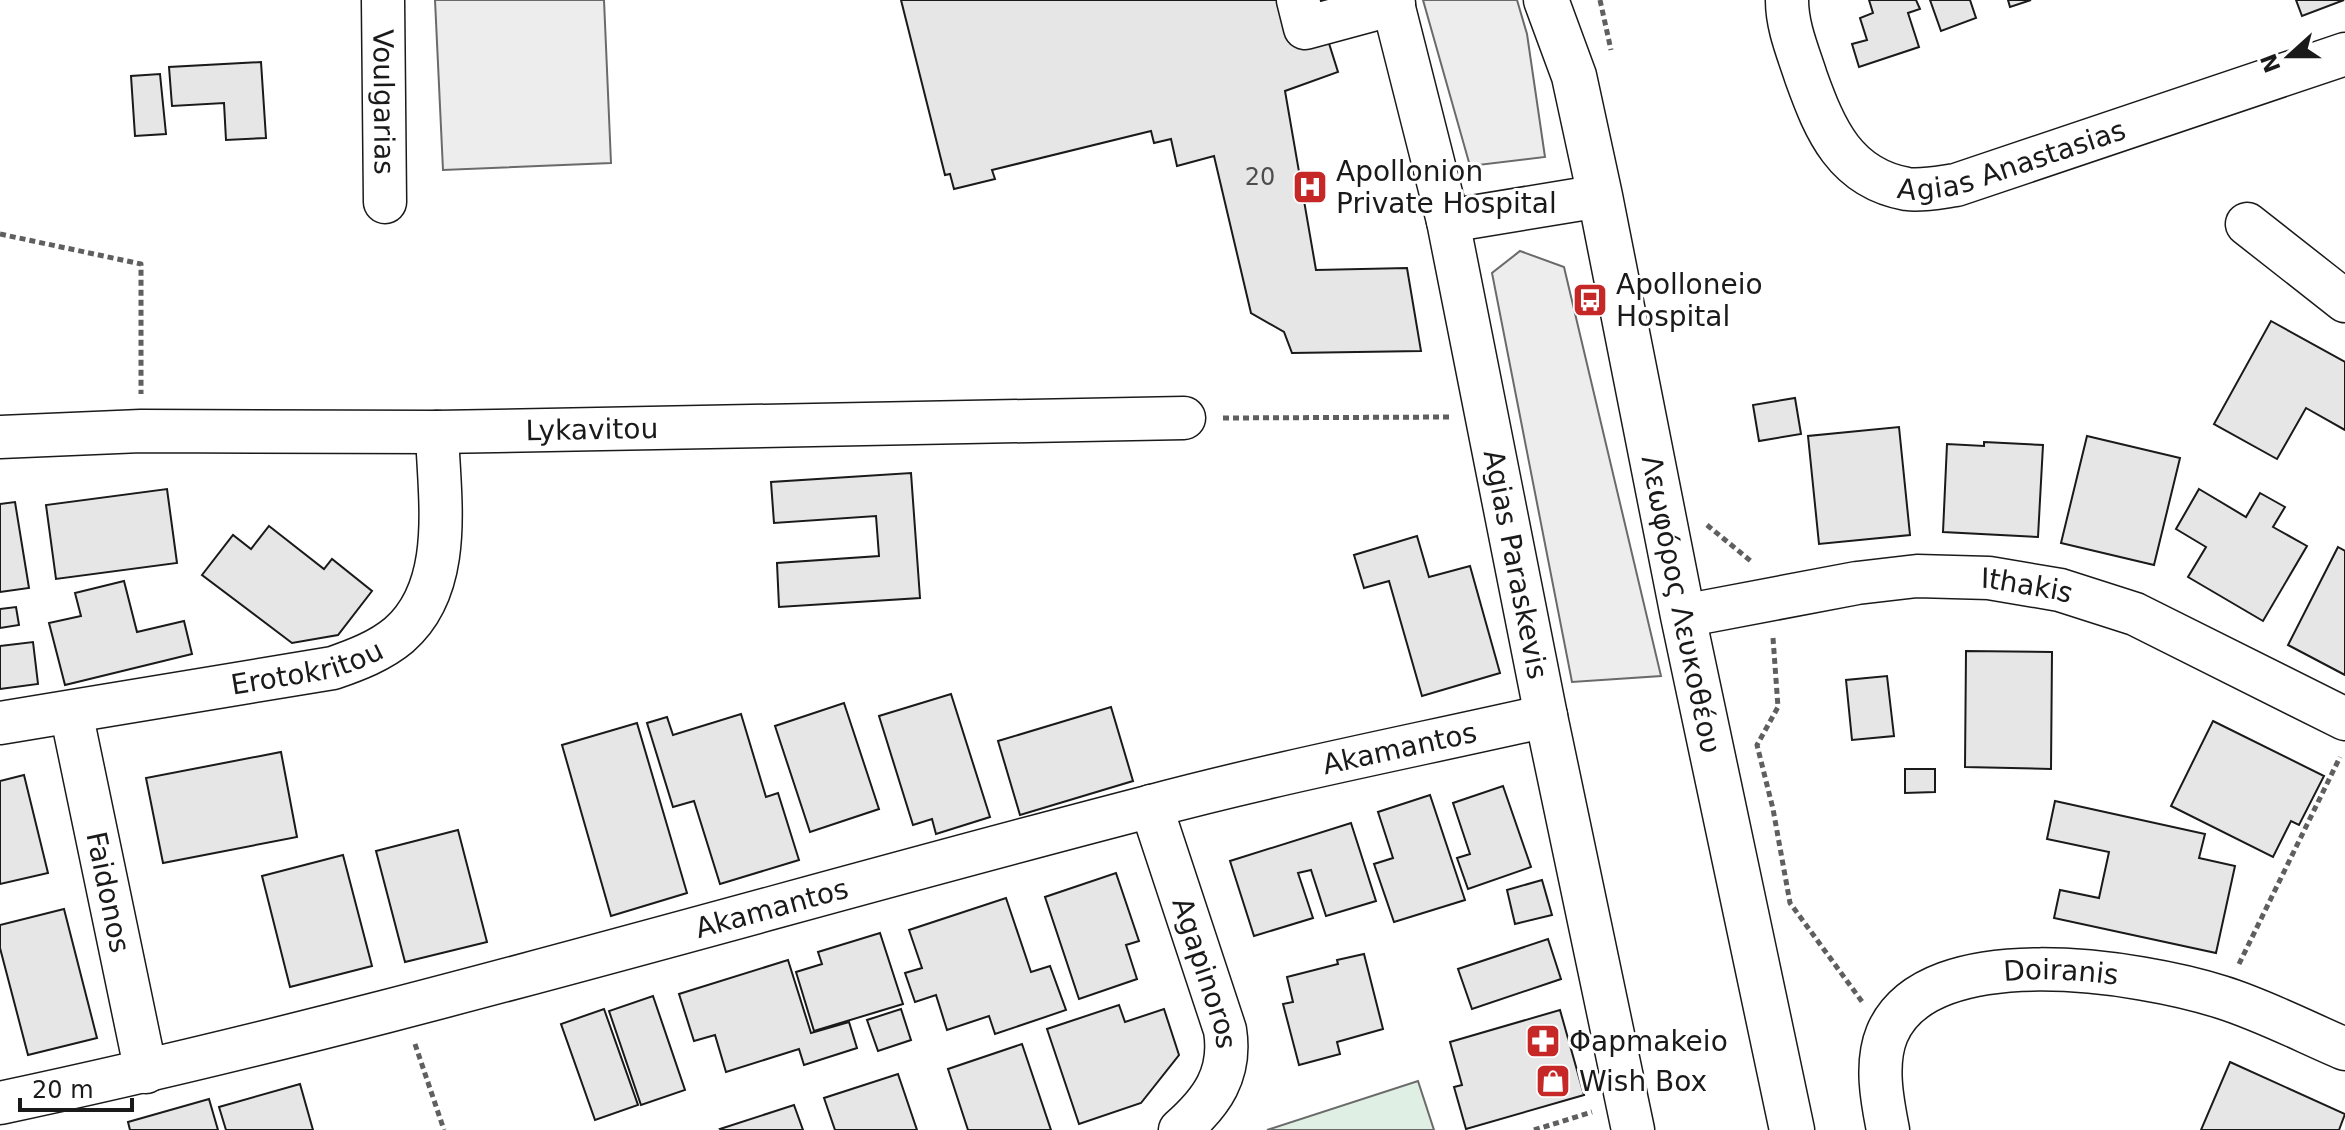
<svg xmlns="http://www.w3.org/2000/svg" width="2345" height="1130" font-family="'DejaVu Sans',sans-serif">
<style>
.green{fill:#e0efe3;stroke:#6a6a6a;stroke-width:2}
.parking{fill:#ededed;stroke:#6a6a6a;stroke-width:2}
.building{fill:#e6e6e6;stroke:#1a1a1a;stroke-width:2}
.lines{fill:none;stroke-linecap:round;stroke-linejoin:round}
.minor-casing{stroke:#1a1a1a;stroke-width:45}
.major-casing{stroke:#1a1a1a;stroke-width:47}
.path{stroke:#5f5f5f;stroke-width:5;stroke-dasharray:6 4;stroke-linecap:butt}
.minor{stroke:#fff;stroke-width:42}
.major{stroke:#fff;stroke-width:44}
.labels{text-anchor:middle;stroke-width:6;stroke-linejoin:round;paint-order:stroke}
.number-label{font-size:24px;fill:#4d4d4d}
.street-label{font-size:28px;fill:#1a1a1a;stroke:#fff}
.poi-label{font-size:28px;fill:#1a1a1a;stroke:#fff;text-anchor:start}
</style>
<rect width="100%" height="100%" fill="#fff"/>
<path class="green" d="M 1418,1081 L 1434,1130 L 1267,1130 Z"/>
<g class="parking">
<path d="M 435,0 L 604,0 L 611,163 L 443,170 Z"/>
<path d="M 1423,0 L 1517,0 L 1527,34 L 1545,157 L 1470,166 Z"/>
<path d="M 1520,251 L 1564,267 L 1661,676 L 1572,682 L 1492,273 Z"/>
</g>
<g class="building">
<path d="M 901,0 L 1301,0 L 1326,34 L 1338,72 L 1285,91 L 1316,270 L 1407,268 L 1421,351 L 1292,353 L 1284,332 L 1251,313 L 1214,156 L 1177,166 L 1171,139 L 1154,143 L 1151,131 L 992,170 L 995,179 L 954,189 L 950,174 L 945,175 Z"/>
<path d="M 1869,0 L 1916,0 L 1920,9 L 1908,13 L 1919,47 L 1859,67 L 1852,44 L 1867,40 L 1860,18 L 1873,13 Z"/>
<path d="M 1930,0 L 1970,0 L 1976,18 L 1941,31 Z"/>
<path d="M 2008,0 L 2031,0 L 2010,7 Z"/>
<path d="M 2296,0 L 2344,0 L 2302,16 Z"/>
<path d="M 261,62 L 266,138 L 226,140 L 224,103 L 172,106 L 169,67 Z"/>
<path d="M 160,74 L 166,134 L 135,136 L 131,76 Z"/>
<path d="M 2271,321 L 2345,362 L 2345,430 L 2306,408 L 2277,459 L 2214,424 Z"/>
<path d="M 1795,398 L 1801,434 L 1759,441 L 1753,405 Z"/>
<path d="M 1899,427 L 1910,535 L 1819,544 L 1808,436 Z"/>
<path d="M 2087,436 L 2180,458 L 2154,565 L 2061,543 Z"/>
<path d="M 1984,442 L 2043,445 L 2038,537 L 1943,532 L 1947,444 L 1984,446 Z"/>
<path d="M 911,473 L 920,598 L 779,607 L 777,563 L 879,556 L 876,516 L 774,523 L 771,482 Z"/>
<path d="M 167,489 L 177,563 L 56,579 L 46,505 Z"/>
<path d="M 2199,489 L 2246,517 L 2260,493 L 2285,507 L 2273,527 L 2307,546 L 2263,621 L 2188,577 L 2206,547 L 2176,529 Z"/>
<path d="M 15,502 L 29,588 L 0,592 L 0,504 Z"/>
<path d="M 269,526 L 324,569 L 332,559 L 372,591 L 338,635 L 292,643 L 202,575 L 233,535 L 251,549 Z"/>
<path d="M 1417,536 L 1429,577 L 1470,566 L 1500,673 L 1422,696 L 1389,581 L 1364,588 L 1354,555 Z"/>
<path d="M 2338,547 L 2345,551 L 2345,675 L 2288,645 Z"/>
<path d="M 124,581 L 137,632 L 184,621 L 192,654 L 65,685 L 49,623 L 81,616 L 75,593 Z"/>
<path d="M 16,607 L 19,625 L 0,628 L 0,609 Z"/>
<path d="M 33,642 L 38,684 L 0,689 L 0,646 Z"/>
<path d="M 1966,651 L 2052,652 L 2051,769 L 1965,767 Z"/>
<path d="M 1887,676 L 1894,736 L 1852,740 L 1846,680 Z"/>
<path d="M 951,694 L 990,817 L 936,834 L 932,819 L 913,825 L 879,716 Z"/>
<path d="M 844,703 L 879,809 L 810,832 L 775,726 Z"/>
<path d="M 1111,707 L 1133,781 L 1020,815 L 998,741 Z"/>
<path d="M 741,714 L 766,797 L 778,793 L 799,860 L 720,884 L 694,801 L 673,807 L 647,723 L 667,717 L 673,735 Z"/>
<path d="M 2213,721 L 2324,776 L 2299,825 L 2291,821 L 2273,857 L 2171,806 Z"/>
<path d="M 637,723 L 687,893 L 611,916 L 562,745 Z"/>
<path d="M 281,752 L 297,837 L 163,863 L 146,778 Z"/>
<path d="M 1905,769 L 1935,769 L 1935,792 L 1905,793 Z"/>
<path d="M 24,775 L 48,873 L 0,884 L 0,781 Z"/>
<path d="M 1503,786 L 1531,867 L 1468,889 L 1457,858 L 1470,854 L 1453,803 Z"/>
<path d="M 1430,795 L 1465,900 L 1394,922 L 1374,864 L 1393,858 L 1378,812 Z"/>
<path d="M 2055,801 L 2205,834 L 2199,858 L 2235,866 L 2216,953 L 2054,918 L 2060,890 L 2099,898 L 2109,852 L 2047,839 Z"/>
<path d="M 1351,823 L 1376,901 L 1326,916 L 1311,870 L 1298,873 L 1313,918 L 1254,936 L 1230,861 Z"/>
<path d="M 458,830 L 487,942 L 405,962 L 376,851 Z"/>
<path d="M 343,855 L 372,966 L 290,987 L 262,876 Z"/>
<path d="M 1116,873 L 1139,941 L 1126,945 L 1137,979 L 1079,999 L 1045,897 Z"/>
<path d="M 1542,880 L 1552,915 L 1515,924 L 1507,890 Z"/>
<path d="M 1006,898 L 1031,972 L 1050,966 L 1066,1010 L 995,1034 L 989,1016 L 947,1030 L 936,995 L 915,1002 L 905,973 L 922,968 L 909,930 Z"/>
<path d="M 64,909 L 97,1038 L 28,1055 L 0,948 L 0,925 Z"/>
<path d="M 880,933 L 903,1004 L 814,1031 L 796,972 L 822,964 L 818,952 Z"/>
<path d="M 1548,939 L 1561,979 L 1472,1009 L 1458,969 Z"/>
<path d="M 1364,954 L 1383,1029 L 1337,1042 L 1340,1054 L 1299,1065 L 1283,1004 L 1293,1002 L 1287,977 L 1338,964 L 1337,960 Z"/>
<path d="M 788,960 L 811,1033 L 849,1022 L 857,1048 L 804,1065 L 799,1049 L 726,1072 L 715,1035 L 694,1041 L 679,994 Z"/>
<path d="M 653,996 L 685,1090 L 641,1105 L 609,1011 Z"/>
<path d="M 1119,1005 L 1125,1022 L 1164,1009 L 1179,1055 L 1141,1103 L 1079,1124 L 1047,1029 Z"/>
<path d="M 604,1009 L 638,1105 L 595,1120 L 561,1024 Z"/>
<path d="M 901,1009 L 911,1040 L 878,1051 L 867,1020 Z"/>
<path d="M 1560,1010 L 1584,1095 L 1466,1129 L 1454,1087 L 1462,1085 L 1450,1042 Z"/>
<path d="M 1022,1044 L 1051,1130 L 968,1130 L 948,1069 Z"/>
<path d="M 2230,1062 L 2345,1114 L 2339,1130 L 2201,1130 Z"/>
<path d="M 898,1074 L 917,1130 L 835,1130 L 824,1098 Z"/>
<path d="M 300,1084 L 313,1130 L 226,1130 L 219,1107 Z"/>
<path d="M 209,1099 L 218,1130 L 130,1130 L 128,1122 Z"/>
<path d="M 794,1105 L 803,1130 L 721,1130 L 720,1129 Z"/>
</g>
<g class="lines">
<g class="minor-casing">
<g id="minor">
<path id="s1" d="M 383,0 L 385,202"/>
<path d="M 1298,0 L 1305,28 L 1394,4"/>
<path id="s2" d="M 1392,0 L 1448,221 L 1546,716 L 1633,1130"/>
<path id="s3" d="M 1787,0 C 1787,27 1798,52 1806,77 C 1825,130 1845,178 1907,189 C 1923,191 1941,187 1956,185 L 2345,54"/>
<path d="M 1448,221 L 1600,196"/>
<path d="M 2247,224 L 2345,301"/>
<path id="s4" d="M 0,437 L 141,431 L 437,432 L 1184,418"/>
<path id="s5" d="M 1683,616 L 1857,583 L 1917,576 L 1989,578 L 2060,590 L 2135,614 L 2345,719"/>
<path id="s6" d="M 71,712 L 146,1072"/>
<path id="s7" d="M 0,723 L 333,668 C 356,660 380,651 399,635 C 455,586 439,498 437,432"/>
<path id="s8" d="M 1151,806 L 1225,1030 C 1232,1074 1212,1102 1180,1130"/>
<path id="s9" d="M 0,1103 C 387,1021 765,906 1148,807 C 1279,772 1413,746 1546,716"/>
<path id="s10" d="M 1888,1130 C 1882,1100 1875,1063 1887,1034 C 1928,936 2143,972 2221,997 C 2263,1010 2305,1032 2345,1049"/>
</g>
</g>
<g class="major-casing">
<g id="major">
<path id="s11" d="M 1546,0 L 1574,76 L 1600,196 L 1683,616 L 1792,1130"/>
</g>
</g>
<g class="path">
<path d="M 1600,0 L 1611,50"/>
<path d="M 0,234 L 141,264 L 141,394"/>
<path d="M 1223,418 L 1449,417"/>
<path d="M 1707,525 L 1752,562"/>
<path d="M 1773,638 L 1778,707 L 1757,745 L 1773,809 L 1790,903 L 1863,1003"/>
<path d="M 2239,964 L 2340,757"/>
<path d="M 415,1044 L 444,1130"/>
<path d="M 1534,1130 L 1592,1112"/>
</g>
<use href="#minor" class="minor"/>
<use href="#major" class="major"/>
</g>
<defs>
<g id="hospital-square" transform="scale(1.8)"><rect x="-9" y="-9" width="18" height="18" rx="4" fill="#c62828" stroke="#fff"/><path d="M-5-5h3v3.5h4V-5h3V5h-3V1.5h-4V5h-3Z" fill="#fff"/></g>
<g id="bus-square" transform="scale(1.8)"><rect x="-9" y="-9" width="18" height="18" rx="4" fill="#c62828" stroke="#fff"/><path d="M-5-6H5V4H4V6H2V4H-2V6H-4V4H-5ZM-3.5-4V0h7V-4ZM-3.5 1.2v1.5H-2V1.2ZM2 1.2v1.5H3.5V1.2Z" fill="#fff"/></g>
<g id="pharmacy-square" transform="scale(1.8)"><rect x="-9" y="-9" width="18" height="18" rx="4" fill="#c62828" stroke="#fff"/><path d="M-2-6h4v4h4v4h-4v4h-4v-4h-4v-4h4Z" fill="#fff"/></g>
<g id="shop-square" transform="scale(1.8)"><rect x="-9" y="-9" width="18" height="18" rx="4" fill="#c62828" stroke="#fff"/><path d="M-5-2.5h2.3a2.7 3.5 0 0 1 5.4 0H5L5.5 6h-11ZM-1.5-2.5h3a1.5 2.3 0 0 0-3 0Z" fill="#fff"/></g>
</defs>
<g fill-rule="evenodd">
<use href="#hospital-square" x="1310" y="187"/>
<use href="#bus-square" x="1590" y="300"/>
<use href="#pharmacy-square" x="1543" y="1041"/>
<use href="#shop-square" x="1553" y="1081"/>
</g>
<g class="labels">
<g class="number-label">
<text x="1260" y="185">20</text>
</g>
<g class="street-label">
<text dy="10" stroke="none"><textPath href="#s1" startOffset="102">Voulgarias</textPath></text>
<text dy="10" stroke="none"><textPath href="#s3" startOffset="348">Agias Anastasias</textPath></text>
<text dy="10" stroke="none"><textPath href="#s4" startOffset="592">Lykavitou</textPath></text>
<text dy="10" stroke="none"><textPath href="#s2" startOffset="578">Agias Paraskevis</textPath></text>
<text dy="10" stroke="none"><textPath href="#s5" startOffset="348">Ithakis</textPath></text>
<text dy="10" stroke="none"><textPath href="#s11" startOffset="620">Λεωφόρος Λευκοθέου</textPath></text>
<text dy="10" stroke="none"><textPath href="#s7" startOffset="312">Erotokritou</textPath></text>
<text dy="10" stroke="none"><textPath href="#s9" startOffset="1444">Akamantos</textPath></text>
<text dy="10" stroke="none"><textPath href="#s6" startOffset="184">Faidonos</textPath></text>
<text dy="10" stroke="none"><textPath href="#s9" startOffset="796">Akamantos</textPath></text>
<text dy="10" stroke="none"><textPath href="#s8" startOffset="176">Agapinoros</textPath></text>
<text dy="10" stroke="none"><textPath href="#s10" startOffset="294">Doiranis</textPath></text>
</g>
<g class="poi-label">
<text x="1336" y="181">Apollonion<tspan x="1336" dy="32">Private Hospital</tspan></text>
<text x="1616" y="294">Apolloneio<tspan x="1616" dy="32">Hospital</tspan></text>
<text x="1569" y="1051">Φapmakeio</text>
<text x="1579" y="1091">Wish Box</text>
</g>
</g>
<g transform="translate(2289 56) rotate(249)" stroke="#ffffff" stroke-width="6" paint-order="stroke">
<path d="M0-6L14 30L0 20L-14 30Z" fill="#1a1a1a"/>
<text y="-12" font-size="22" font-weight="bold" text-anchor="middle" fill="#1a1a1a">N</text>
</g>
<path d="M20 1098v12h112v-12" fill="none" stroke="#1a1a1a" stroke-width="4"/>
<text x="32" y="1098" font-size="24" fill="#1a1a1a" stroke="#ffffff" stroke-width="6" paint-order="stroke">20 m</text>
</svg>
